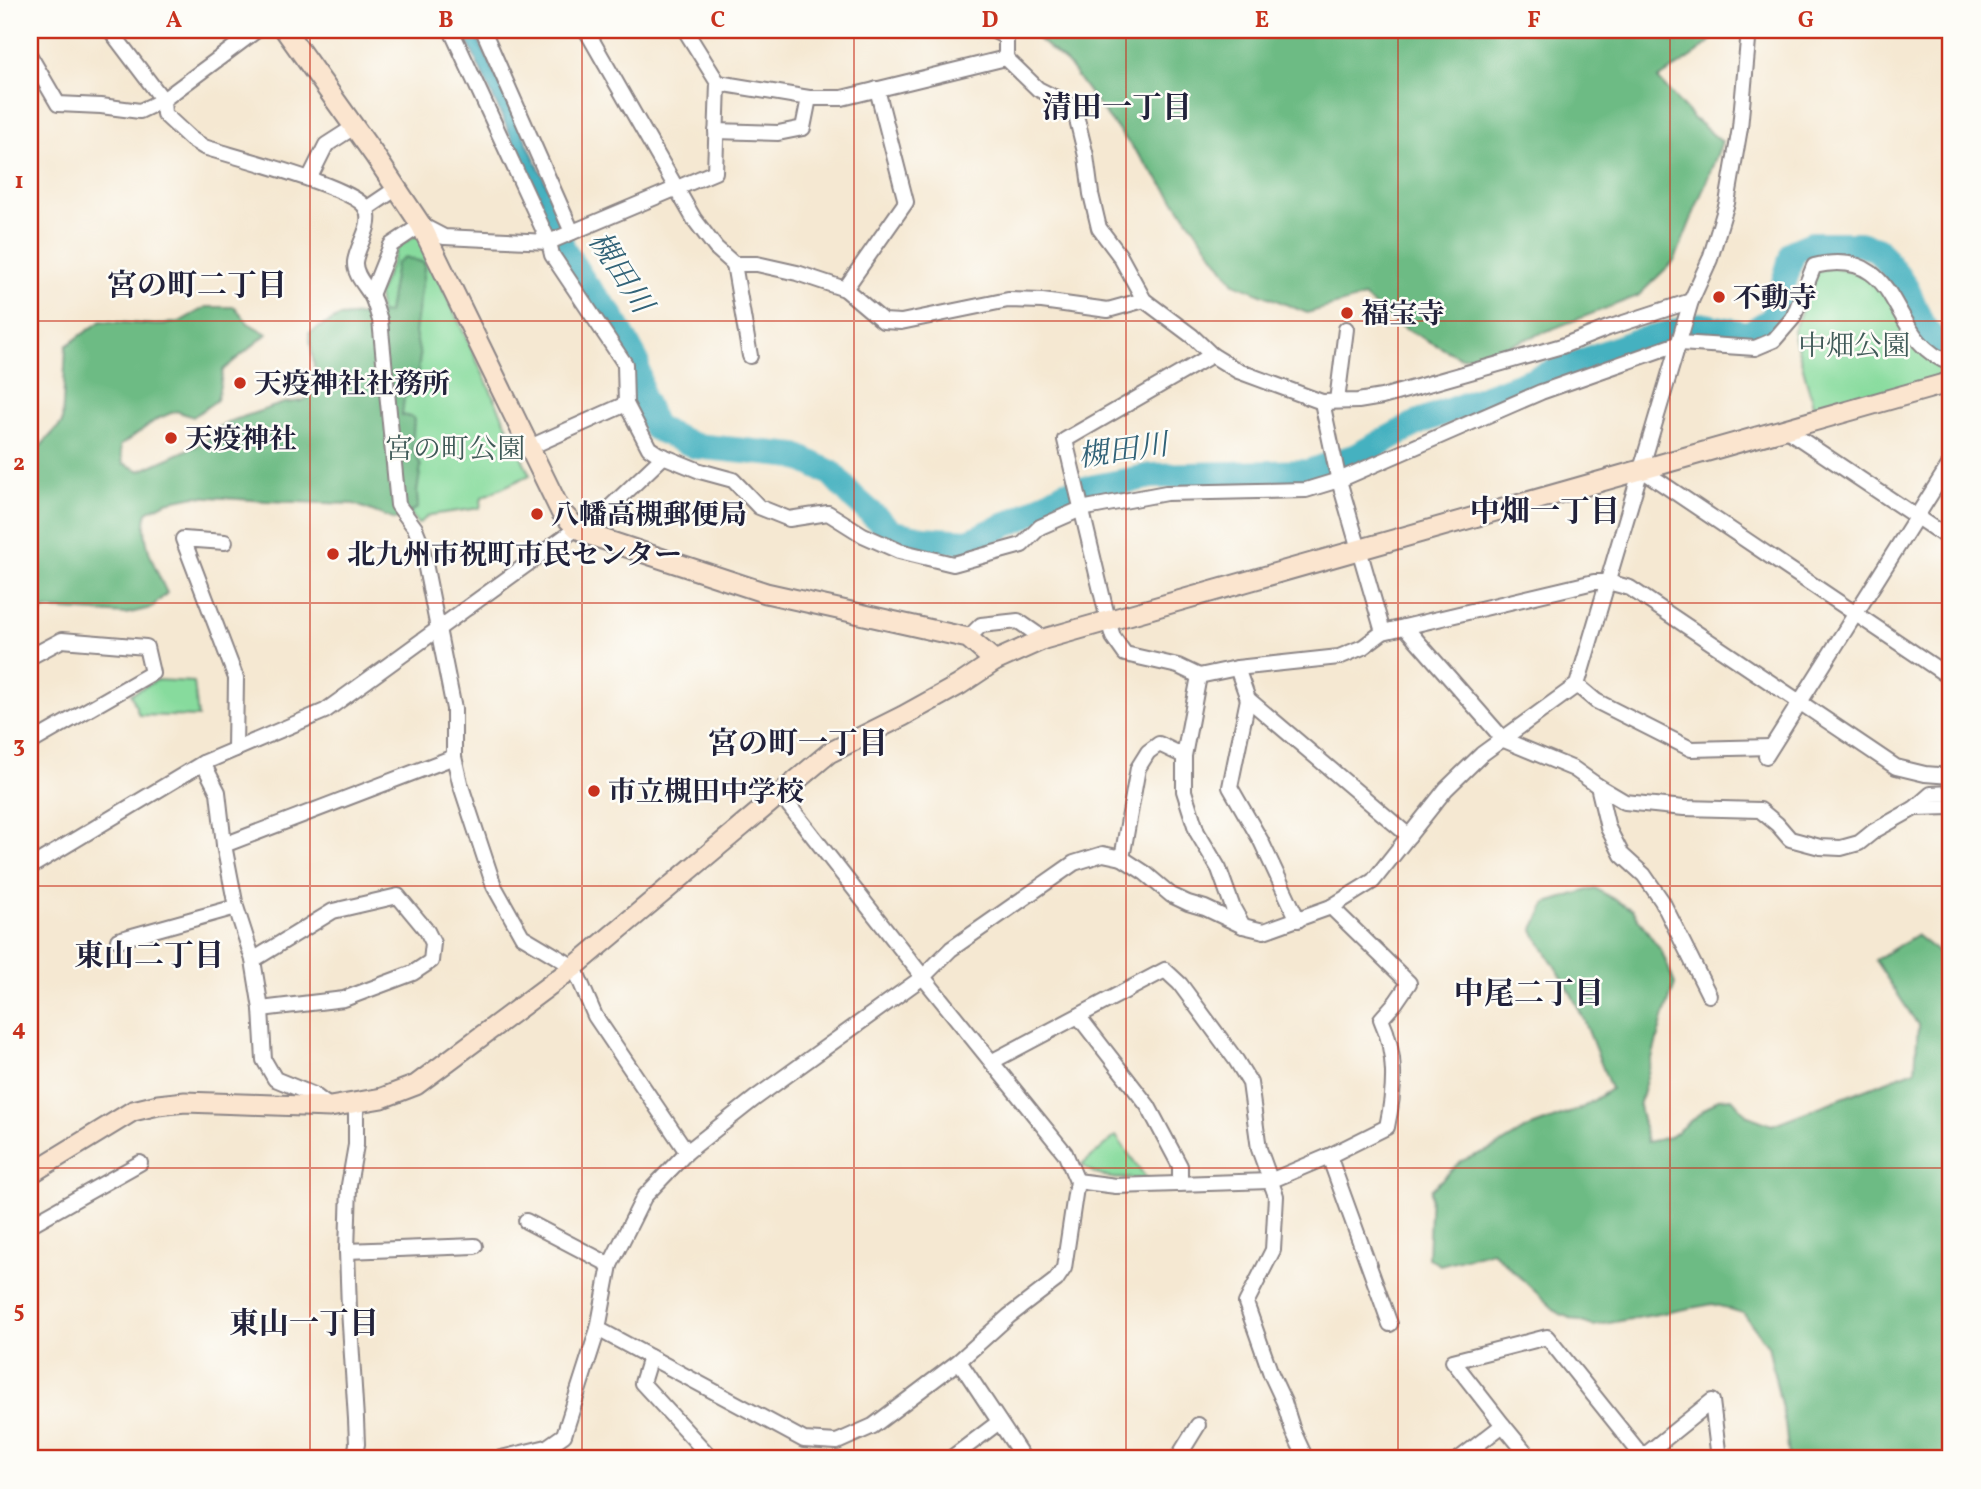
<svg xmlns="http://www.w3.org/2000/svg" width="1981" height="1489" font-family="Vollkorn,'Noto Serif JP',serif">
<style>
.green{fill:#87db9d;stroke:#547e6c;stroke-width:2}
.forest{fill:#6dbb84;stroke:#486e60;stroke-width:2}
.water{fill:#44b1c0;stroke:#336a7e;stroke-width:2}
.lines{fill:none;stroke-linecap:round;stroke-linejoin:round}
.river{stroke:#44b1c0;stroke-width:26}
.street-casing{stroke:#8c8586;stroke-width:18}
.secondary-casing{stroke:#8c8586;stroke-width:23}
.street{stroke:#fff;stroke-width:14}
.secondary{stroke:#fbe5cf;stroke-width:19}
.grid{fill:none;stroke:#c8321e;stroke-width:2;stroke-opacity:0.55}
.poi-dot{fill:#c8321e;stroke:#fdfcf7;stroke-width:2.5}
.labels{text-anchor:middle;stroke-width:5;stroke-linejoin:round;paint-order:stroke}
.poi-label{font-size:28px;font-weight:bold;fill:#22223b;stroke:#fdfcf7;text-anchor:start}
.park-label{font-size:28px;fill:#405a58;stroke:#fdfcf7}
.neighbourhood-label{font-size:30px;font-weight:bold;fill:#22223b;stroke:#fdfcf7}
.water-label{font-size:30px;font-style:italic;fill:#316277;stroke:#fdfcf7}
.neatline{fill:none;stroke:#c8321e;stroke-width:2.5}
.grid-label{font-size:23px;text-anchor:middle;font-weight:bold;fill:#c8321e}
</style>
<rect width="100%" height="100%" fill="#fdfcf7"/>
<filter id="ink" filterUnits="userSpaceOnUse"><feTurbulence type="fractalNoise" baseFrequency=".0143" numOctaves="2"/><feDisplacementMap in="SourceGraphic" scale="14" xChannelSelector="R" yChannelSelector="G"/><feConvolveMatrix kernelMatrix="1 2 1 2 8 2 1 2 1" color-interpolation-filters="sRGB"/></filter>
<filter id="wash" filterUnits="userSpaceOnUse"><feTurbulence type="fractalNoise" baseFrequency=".00686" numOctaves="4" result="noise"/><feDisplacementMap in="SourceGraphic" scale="28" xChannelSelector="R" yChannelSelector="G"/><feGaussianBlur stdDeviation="1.57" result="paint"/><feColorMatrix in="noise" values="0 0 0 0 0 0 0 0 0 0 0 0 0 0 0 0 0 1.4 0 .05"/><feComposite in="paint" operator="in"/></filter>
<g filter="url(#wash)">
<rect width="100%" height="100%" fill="#f5e8d2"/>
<g class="green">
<path d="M 418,234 L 530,475 L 482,497 L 480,508 L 430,515 L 418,524 L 403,503 L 378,295 L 398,247 Z"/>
<path d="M 1830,267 L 1867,276 L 1951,366 L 1951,377 L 1816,416 L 1793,331 L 1817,272 Z"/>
<path d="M 157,680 L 194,682 L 198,717 L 139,715 L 131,694 Z"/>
<path d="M 1116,1136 L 1146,1178 C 1123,1179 1100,1181 1082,1165 Z"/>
</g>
<g class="forest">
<path d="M 1027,30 L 1723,30 L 1693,56 L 1658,79 L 1692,117 L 1722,142 L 1675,260 L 1638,296 L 1503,348 L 1461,358 L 1396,324 L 1364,297 L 1307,313 L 1234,283 L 1163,185 L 1097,104 L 1067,63 Z"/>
<path d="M 405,257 L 425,263 L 415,332 L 420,356 L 416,386 L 404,398 L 402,415 L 414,418 L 412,447 L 421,466 L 417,492 L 418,508 L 395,520 L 354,504 L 266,501 L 195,496 L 166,502 L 147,512 C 139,538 156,570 167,593 L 151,608 L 126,614 L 46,609 L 30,616 L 30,453 L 35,452 L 62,423 L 66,346 L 101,321 L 156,325 L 179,322 L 206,307 L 235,307 L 248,323 L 267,334 L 223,370 L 217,400 L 193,417 L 176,411 L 157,419 L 120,446 L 123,463 L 140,471 L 207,441 L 215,429 L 234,420 L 284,403 L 302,401 L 318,392 L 309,333 L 339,317 L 388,313 L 396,263 Z"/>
<path d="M 1595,888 L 1632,910 L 1662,952 L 1675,984 L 1663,1018 L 1639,1106 L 1647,1142 L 1670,1137 L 1718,1099 L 1732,1098 L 1748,1116 L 1772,1125 L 1915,1070 L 1918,1025 L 1875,960 L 1916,935 L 1939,953 L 1946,994 L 1951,1007 L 1951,1459 L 1789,1459 L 1785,1423 L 1768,1346 L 1743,1313 L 1713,1304 L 1593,1326 L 1559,1314 L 1492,1251 L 1440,1265 L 1428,1258 L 1431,1190 L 1461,1161 L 1496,1147 L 1526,1129 L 1580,1109 L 1611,1089 L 1584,1020 L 1569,989 L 1533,931 L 1546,903 Z"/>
</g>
<path class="water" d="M 462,30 L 474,30 L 558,208 L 562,224 L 558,229 L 538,195 Z"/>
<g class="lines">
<path class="river" d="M 551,210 L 563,249 L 585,284 L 611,315 L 636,360 L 641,395 L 655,428 L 695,446 L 796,456 L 831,473 L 854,498 L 893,533 L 923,539 L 968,542 L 1023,517 L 1065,493 L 1151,476 L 1308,472 L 1356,456 L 1419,422 L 1634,342 L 1701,325 L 1748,334 L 1773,319 L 1793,252 L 1812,244 L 1859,244 L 1877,249 L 1906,287 L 1922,325 L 1936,342 L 1951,344"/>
</g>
</g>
<g filter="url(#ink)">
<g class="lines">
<g class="street-casing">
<g id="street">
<path d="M 110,30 L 163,100 L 164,114 L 191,139 L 204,147 C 231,156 358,187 367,210 C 373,227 357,245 355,262 C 354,274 365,285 371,295 C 375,302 377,312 380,320 L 398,505 L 415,528 L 421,543 L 454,709 L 454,757 L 460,783 L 494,886 L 522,936 L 574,967 L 595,1016 L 687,1152"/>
<path d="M 451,30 L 549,242 L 552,255 L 625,364 L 626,404 L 649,448 L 658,454 L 700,471 L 733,480 L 759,507 L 789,519 L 828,513 L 863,535 L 899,551 L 953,564 L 1022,545 L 1040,527 L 1081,509 L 1166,493 L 1306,490 L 1339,480 L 1541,392 L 1680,343 L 1755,348 L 1774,340 L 1793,318 L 1814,266 C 1907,245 1885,342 1951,363"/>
<path d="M 483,30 L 572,232"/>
<path d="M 586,30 L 694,219 L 716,248 L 734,264 L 757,264 L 797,273 L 845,289 L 883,321 L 901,322 L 1008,300 L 1042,301 L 1108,310 L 1144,300"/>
<path d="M 992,30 L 1006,37 L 1006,58 L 1038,89 L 1074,107 L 1086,156 L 1091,194 L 1099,228 L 1120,256 L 1144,300 L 1192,336 L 1212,355 L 1238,371 L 1322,402 L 1358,401 L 1382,397 L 1562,346 L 1608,328 L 1691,301"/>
<path d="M 30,56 L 58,104 L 101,106 L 140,111 L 163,100 L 257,30"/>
<path d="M 718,83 L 809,98 L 842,98 L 1006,58"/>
<path d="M 716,131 L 778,133 L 803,128 L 809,98"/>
<path d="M 309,179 L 326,145 L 354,127"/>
<path d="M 366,209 L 397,188"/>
<path d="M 734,264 L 750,356"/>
<path d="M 845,289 L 906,202 L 877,89"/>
<path d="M 371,295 L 391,245 L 421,225 L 444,237 L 549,242 L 715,172 L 718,83 L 685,30"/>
<path d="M 1212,355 L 1065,440 L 1108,620 L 1113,637 L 1125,654 L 1178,666 L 1199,676 L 1237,668 L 1339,657 L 1363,647 L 1383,632 L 1594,582 L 1608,582 L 1630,588 L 1896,767 L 1925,774 L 1951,776"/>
<path d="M 1337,401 L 1346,329"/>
<path d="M 1322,402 L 1338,477 L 1383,632"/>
<path d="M 1787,430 L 1951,540"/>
<path d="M 530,447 L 626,404"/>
<path d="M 1642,470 L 1951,678"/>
<path d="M 584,532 L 664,456"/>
<path d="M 225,542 L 183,539 L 236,678 L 235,749"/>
<path d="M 1405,627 L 1504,740 L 1574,769 L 1598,786 L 1625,802 L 1684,808 L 1760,810 L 1777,824 L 1790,839 L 1820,847 L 1841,848 L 1859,843 L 1874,831 L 1915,808 L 1931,794 L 1951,793"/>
<path d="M 968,638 L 981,625 L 1018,621 L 1044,639"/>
<path d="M 30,657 L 62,640 L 146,647 L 152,673 L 30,743"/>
<path d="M 1237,668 L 1248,699 L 1409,836"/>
<path d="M 1577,685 L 1596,701 L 1691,749 L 1771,747"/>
<path d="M 1248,699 L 1230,787 L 1261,841 L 1298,920"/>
<path d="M 1184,756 L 1199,676"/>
<path d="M 1766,756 L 1951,462"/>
<path d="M 203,763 L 218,792 L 224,845 L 236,907 L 253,960 L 261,1009 L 264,1060 L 275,1079 L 314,1095 L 330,1107"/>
<path d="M 1598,786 L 1608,828 L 1622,855 L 1644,875 L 1662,901 L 1709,995"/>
<path d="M 1915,808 L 1951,807"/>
<path d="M 224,845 L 454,757"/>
<path d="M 1122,858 L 1138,768 L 1148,752 L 1159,744 L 1184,756 L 1184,791 L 1197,832 L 1219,869 L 1233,908 L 1243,926"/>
<path d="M 30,867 L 203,763 L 325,711 L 577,528"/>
<path d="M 118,940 L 236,907"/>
<path d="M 253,960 L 333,911 L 398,896 L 427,931 L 433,943 L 431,961 L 413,973 L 344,999 L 261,1009"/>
<path d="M 1079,1017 L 1148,1106 L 1180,1166 L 1180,1183"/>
<path d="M 993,1061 L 1165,970 L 1180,984 L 1236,1060 L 1250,1083 L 1259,1149 L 1276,1196 L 1273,1250 L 1246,1303 L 1271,1374 L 1284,1402 L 1293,1431 L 1306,1459"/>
<path d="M 1329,1156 L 1390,1324"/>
<path d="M 1077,1181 L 1116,1186 L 1270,1181 L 1329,1156 L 1387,1127 C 1395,1089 1397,1054 1381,1019 L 1396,1002 L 1409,983 L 1331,907"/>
<path d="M 526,1221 L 610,1265"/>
<path d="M 30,1225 L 140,1163"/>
<path d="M 347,1251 L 475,1246"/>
<path d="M 598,1329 L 804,1440 L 837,1442 L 873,1426 L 959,1361 L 1009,1316 L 1056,1280 L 1064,1268 L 1077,1181 L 1065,1153 L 923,977 L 780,794"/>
<path d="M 650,1357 L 642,1383 L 712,1459"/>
<path d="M 959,1361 L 1024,1459"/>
<path d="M 1503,1425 L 1453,1361 L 1547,1337 L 1643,1457"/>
<path d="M 354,1459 L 357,1444 L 356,1419 L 349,1309 L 347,1251 L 349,1185 L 356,1145 L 356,1103"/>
<path d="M 497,1459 L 547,1447 L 564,1435 L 598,1329 L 610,1265 L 644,1197 L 687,1152 L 754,1099 L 923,977 L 951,949 L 1074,863 L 1103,854 L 1122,858 L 1145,873 L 1171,895 L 1188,903 L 1205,908 L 1243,926 L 1264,931 L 1331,907 L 1373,881 L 1446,789 L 1482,754 L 1577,685 L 1691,301 L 1710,259 L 1727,203 L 1740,128 L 1749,30"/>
<path d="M 950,1459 L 999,1422"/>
<path d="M 1177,1459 L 1198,1425"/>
<path d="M 1459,1459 L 1503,1425 L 1531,1459"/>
<path d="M 1640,1459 L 1712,1401 L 1719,1459"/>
</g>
</g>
<g class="secondary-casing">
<g id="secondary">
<path d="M 285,30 L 375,156 L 421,225 L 561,512 L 577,528 L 590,535 L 766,593 L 968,638 L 995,661"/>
<path d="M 30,1174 L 133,1111 L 158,1105 L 185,1102 L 330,1107 L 382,1098 L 416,1085 L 574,967 L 829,753 L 903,716 L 959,685 L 995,661 L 1044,639 L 1951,382"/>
</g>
</g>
<use href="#street" class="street"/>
<use href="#secondary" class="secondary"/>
</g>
</g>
<path class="grid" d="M 310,30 L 310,1459M 582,30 L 582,1459M 854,30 L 854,1459M 1126,30 L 1126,1459M 1398,30 L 1398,1459M 1670,30 L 1670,1459M 30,321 L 1951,321M 30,603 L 1951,603M 30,886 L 1951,886M 30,1168 L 1951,1168"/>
<g class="poi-dot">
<circle cx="1719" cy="297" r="7"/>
<circle cx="1347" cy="313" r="7"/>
<circle cx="240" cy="383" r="7"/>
<circle cx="171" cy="438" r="7"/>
<circle cx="537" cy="514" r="7"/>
<circle cx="333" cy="554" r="7"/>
<circle cx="594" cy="791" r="7"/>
</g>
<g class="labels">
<g class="poi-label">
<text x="1733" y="307">不動寺</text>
<text x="1361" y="323">福宝寺</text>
<text x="254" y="393">天疫神社社務所</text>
<text x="185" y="448">天疫神社</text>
<text x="551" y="524">八幡高槻郵便局</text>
<text x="347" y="564">北九州市祝町市民センター</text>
<text x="608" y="801">市立槻田中学校</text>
</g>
<g class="park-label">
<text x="1854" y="355">中畑公園</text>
<text x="455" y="458">宮の町公園</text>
</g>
<g class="neighbourhood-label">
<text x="1117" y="117">清田一丁目</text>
<text x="197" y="295">宮の町二丁目</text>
<text x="1545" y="521">中畑一丁目</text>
<text x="798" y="753">宮の町一丁目</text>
<text x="149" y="965">東山二丁目</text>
<text x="1529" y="1003">中尾二丁目</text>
<text x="304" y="1333">東山一丁目</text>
</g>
<g class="water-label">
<text transform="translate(621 272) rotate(57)" y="10">槻田川</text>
<text transform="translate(1123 450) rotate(-8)" y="10">槻田川</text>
</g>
</g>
<rect width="1981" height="1489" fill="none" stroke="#fdfcf7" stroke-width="77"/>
<rect x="38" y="38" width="1904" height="1412" class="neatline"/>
<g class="grid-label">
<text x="174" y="27">A</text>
<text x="446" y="27">B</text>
<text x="718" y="27">C</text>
<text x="990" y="27">D</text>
<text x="1262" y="27">E</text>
<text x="1534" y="27">F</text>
<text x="1806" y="27">G</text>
<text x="19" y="188">1</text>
<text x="19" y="470">2</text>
<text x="19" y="752">3</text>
<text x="19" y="1035">4</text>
<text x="19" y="1317">5</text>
</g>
</svg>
